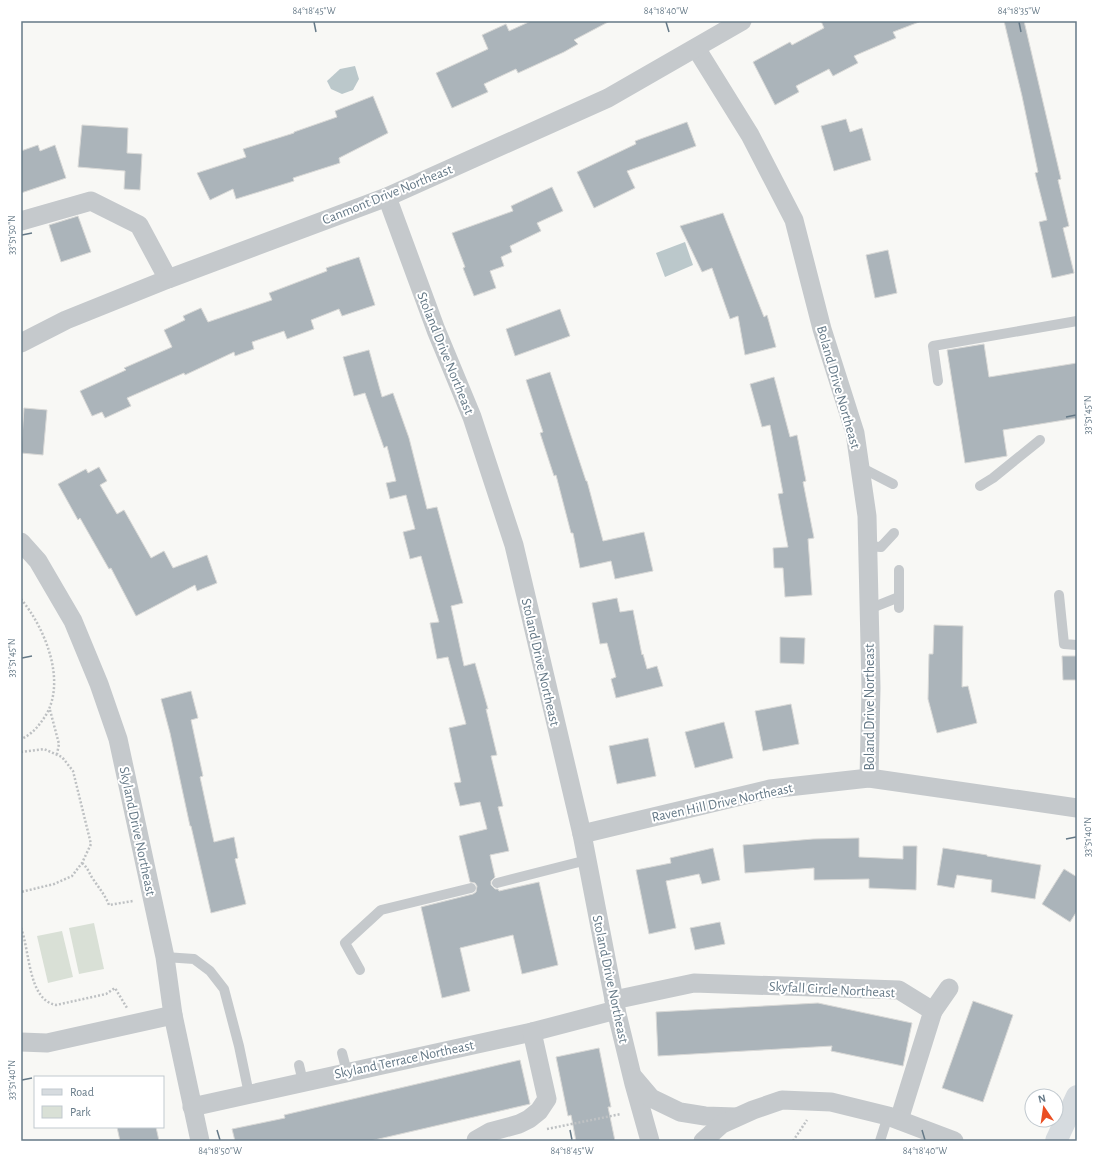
<svg xmlns="http://www.w3.org/2000/svg" width="1098" height="1162" font-family="'Alegreya Sans',sans-serif">
<style>
.green{fill:#d9e0d6}
.water{fill:#bbc8cb}
.building{fill:#abb4ba;stroke:#d9d9d7}
.lines{fill:none;stroke-linecap:round;stroke-linejoin:round}
.path{stroke:#bec1c3;stroke-width:2.5;stroke-dasharray:2 2;stroke-linecap:butt}
.lane{stroke:#c5c9cc;stroke-width:10}
.street{stroke:#c5c9cc;stroke-width:19}
.secondary{stroke:#d6dbdf;stroke-width:22}
.ticks{fill:none;stroke:#657987;stroke-width:1.5}
.labels{text-anchor:middle;stroke-width:4;stroke-linejoin:round;paint-order:stroke}
.street-label{font-size:14px;fill:#657987;stroke:#fff}
.neatline{fill:none;stroke:#657987;stroke-width:1.5}
.ticks-label{font-size:10px;text-anchor:middle;fill:#657987}
</style>
<rect width="100%" height="100%" fill="#f8f8f5"/>
<g class="green">
<path d="M 94,923 L 104,969 L 79,974 L 69,928 Z"/>
<path d="M 62,931 L 73,977 L 48,983 L 37,936 Z"/>
</g>
<g class="water">
<path d="M 355,66 L 359,79 L 353,90 L 342,94 L 331,89 L 327,81 L 340,69 Z"/>
<path d="M 685,242 L 693,265 L 665,277 L 656,253 Z"/>
</g>
<g class="building">
<path d="M 531,21 L 610,21 L 574,40 L 578,44 L 564,52 L 518,73 L 516,69 L 484,84 L 488,92 L 452,108 L 436,73 L 488,49 L 482,35 L 506,24 L 509,31 Z"/>
<path d="M 821,21 L 918,21 L 919,22 L 893,32 L 896,38 L 854,56 L 858,63 L 833,76 L 829,69 L 796,86 L 799,92 L 775,105 L 753,62 L 790,42 L 792,45 L 824,28 Z"/>
<path d="M 1004,21 L 1024,21 L 1061,179 L 1058,180 L 1069,226 L 1063,228 L 1074,273 L 1052,278 L 1039,222 L 1047,220 L 1035,173 L 1038,172 L 1022,96 Z"/>
<path d="M 373,96 L 388,133 L 339,158 L 340,163 L 293,178 L 294,181 L 236,199 L 233,189 L 210,200 L 197,173 L 246,157 L 243,149 L 294,133 L 294,132 L 337,117 L 335,111 Z"/>
<path d="M 846,119 L 850,132 L 862,128 L 871,160 L 834,171 L 821,126 Z"/>
<path d="M 687,122 L 696,146 L 627,171 L 635,188 L 594,208 L 577,172 L 636,144 L 635,141 Z"/>
<path d="M 82,125 L 128,128 L 127,153 L 142,154 L 140,190 L 124,189 L 125,171 L 78,167 Z"/>
<path d="M 38,145 L 40,151 L 55,145 L 66,178 L 21,193 L 21,151 Z"/>
<path d="M 552,187 L 563,211 L 537,223 L 541,231 L 510,246 L 512,252 L 501,257 L 504,266 L 490,271 L 496,288 L 474,296 L 463,268 L 465,267 L 452,233 L 513,211 L 511,206 Z"/>
<path d="M 723,213 L 764,317 L 767,315 L 776,347 L 745,355 L 738,316 L 730,319 L 712,268 L 702,272 L 680,226 Z"/>
<path d="M 78,216 L 91,252 L 61,262 L 49,225 Z"/>
<path d="M 888,250 L 897,293 L 875,298 L 866,255 Z"/>
<path d="M 359,257 L 375,305 L 342,316 L 339,309 L 311,320 L 314,329 L 287,339 L 284,331 L 252,342 L 254,349 L 235,356 L 234,352 L 185,375 L 184,373 L 127,398 L 131,406 L 105,418 L 102,412 L 92,416 L 80,391 L 126,370 L 124,368 L 172,347 L 164,330 L 185,320 L 183,316 L 201,308 L 208,322 L 272,300 L 269,293 L 327,271 L 326,268 Z"/>
<path d="M 560,309 L 570,336 L 515,356 L 506,329 Z"/>
<path d="M 984,344 L 989,377 L 1077,363 L 1077,418 L 1003,430 L 1007,456 L 965,463 L 947,350 Z"/>
<path d="M 369,350 L 382,397 L 393,393 L 409,438 L 427,509 L 437,507 L 463,603 L 451,606 L 464,666 L 475,663 L 488,709 L 486,709 L 497,755 L 491,756 L 503,806 L 498,807 L 509,851 L 490,855 L 495,877 L 491,881 L 491,885 L 495,889 L 498,889 L 499,891 L 539,882 L 558,965 L 522,974 L 513,935 L 460,948 L 470,991 L 442,998 L 421,907 L 473,894 L 476,892 L 477,886 L 475,883 L 470,882 L 459,836 L 487,829 L 480,802 L 460,806 L 454,783 L 461,782 L 449,728 L 466,724 L 448,657 L 437,659 L 430,623 L 439,622 L 421,556 L 410,559 L 403,532 L 415,529 L 406,495 L 390,499 L 386,483 L 396,481 L 387,446 L 384,448 L 365,393 L 354,396 L 343,357 Z"/>
<path d="M 550,372 L 586,481 L 587,481 L 603,541 L 644,532 L 653,571 L 615,579 L 611,561 L 580,568 L 573,533 L 571,533 L 556,475 L 554,476 L 540,433 L 543,432 L 526,380 Z"/>
<path d="M 774,377 L 790,437 L 797,435 L 806,481 L 803,482 L 814,538 L 808,539 L 812,595 L 785,597 L 783,568 L 774,568 L 773,548 L 788,547 L 778,494 L 783,493 L 770,425 L 762,427 L 750,384 Z"/>
<path d="M 24,408 L 47,410 L 43,455 L 21,453 Z"/>
<path d="M 99,467 L 107,481 L 100,485 L 117,514 L 124,510 L 151,558 L 164,551 L 173,568 L 207,555 L 217,583 L 197,591 L 195,585 L 136,616 L 111,568 L 109,569 L 80,518 L 78,520 L 58,484 L 86,469 L 88,473 Z"/>
<path d="M 617,598 L 620,612 L 633,610 L 642,655 L 643,654 L 647,669 L 657,666 L 663,686 L 616,698 L 611,679 L 616,677 L 607,643 L 600,644 L 592,603 Z"/>
<path d="M 934,625 L 963,626 L 962,687 L 968,686 L 977,723 L 937,733 L 928,699 L 929,654 L 933,654 Z"/>
<path d="M 780,637 L 805,638 L 804,664 L 780,663 Z"/>
<path d="M 1062,656 L 1077,656 L 1077,680 L 1063,680 Z"/>
<path d="M 191,691 L 198,718 L 191,720 L 203,776 L 200,777 L 214,842 L 234,837 L 238,858 L 235,859 L 246,904 L 211,913 L 191,826 L 190,826 L 170,733 L 161,699 Z"/>
<path d="M 791,704 L 799,744 L 763,751 L 755,711 Z"/>
<path d="M 724,722 L 733,758 L 695,768 L 685,732 Z"/>
<path d="M 648,738 L 656,776 L 617,784 L 609,746 Z"/>
<path d="M 859,838 L 859,857 L 903,859 L 903,846 L 917,846 L 916,890 L 869,888 L 869,879 L 814,880 L 814,868 L 745,873 L 743,845 L 813,839 Z"/>
<path d="M 713,848 L 720,880 L 702,884 L 699,874 L 666,881 L 676,928 L 649,934 L 636,870 L 671,863 L 670,858 Z"/>
<path d="M 943,848 L 987,855 L 987,856 L 1041,865 L 1035,899 L 991,892 L 992,880 L 957,875 L 954,888 L 937,885 Z"/>
<path d="M 1064,869 L 1077,877 L 1077,911 L 1070,922 L 1042,904 Z"/>
<path d="M 720,922 L 725,944 L 695,950 L 690,928 Z"/>
<path d="M 973,1001 L 1013,1015 L 983,1102 L 942,1088 Z"/>
<path d="M 818,1003 L 912,1023 L 903,1066 L 831,1051 L 832,1046 L 658,1056 L 656,1012 Z"/>
<path d="M 599,1048 L 611,1107 L 608,1107 L 615,1141 L 576,1141 L 571,1115 L 568,1116 L 556,1057 Z"/>
<path d="M 520,1060 L 530,1104 L 370,1141 L 235,1141 L 232,1129 L 285,1118 L 284,1115 Z"/>
<path d="M 117,1127 L 156,1127 L 159,1141 L 120,1141 Z"/>
</g>
<g class="lines">
<g class="path">
<path d="M 21,599 C 45,628 68,683 44,718 C 38,727 31,735 21,739"/>
<path d="M 50,710 L 59,744 L 57,754"/>
<path d="M 21,752 L 44,749 L 62,757 L 73,771 L 91,844 L 82,863 L 72,876 L 54,884 L 21,892"/>
<path d="M 82,863 C 88,868 89,873 93,879 C 99,888 105,895 109,905 L 133,901"/>
<path d="M 21,928 C 30,951 28,1000 56,1005 L 106,994 L 115,988 L 127,1008"/>
<path d="M 547,1129 L 621,1114"/>
<path d="M 793,1141 L 807,1120"/>
</g>
<g class="lane">
<path d="M 938,381 L 933,346 L 1077,321"/>
<path d="M 860,467 L 893,484"/>
<path d="M 980,486 L 993,478 L 1040,440"/>
<path d="M 868,546 L 881,547 L 894,533"/>
<path d="M 1059,595 L 1064,644 L 1077,645"/>
<path d="M 899,608 L 899,570"/>
<path d="M 869,609 L 899,597"/>
<path d="M 497,883 L 587,860"/>
<path d="M 165,957 L 194,959 L 210,971 L 224,989 L 239,1046 L 249,1094"/>
<path d="M 360,970 L 345,943 L 381,910 L 471,888"/>
<path d="M 342,1053 L 347,1072"/>
<path d="M 299,1065 L 303,1082"/>
<path d="M 880,1141 L 888,1116"/>
</g>
<g class="street">
<path d="M 696,48 L 750,135 L 794,220 L 822,329 L 855,433 L 867,516 L 871,688 L 869,778"/>
<path d="M 387,197 L 436,330 L 472,417 L 514,545 L 582,834 L 616,1010 L 634,1084 L 650,1141"/>
<path d="M 21,221 L 91,201 L 139,225 L 168,279"/>
<path d="M 21,343 L 66,320 L 168,279 L 387,197 L 608,98 L 742,21"/>
<path d="M 21,542 L 38,561 L 73,621 L 99,684 L 118,739 L 165,957 L 173,1015 L 200,1141"/>
<path d="M 582,834 L 770,789 L 869,778 L 1077,808"/>
<path d="M 614,1000 L 694,983 L 899,990 L 933,1011 L 899,1120"/>
<path d="M 933,1011 L 949,988"/>
<path d="M 21,1042 L 47,1043 L 173,1015"/>
<path d="M 634,1078 L 651,1098 L 680,1112 L 705,1116 L 736,1117"/>
<path d="M 192,1107 L 532,1032 L 616,1010"/>
<path d="M 477,1141 L 476,1140 L 490,1132 L 519,1124 L 529,1119 L 539,1111 L 547,1099 L 532,1032"/>
<path d="M 703,1141 L 722,1124 L 753,1110 L 782,1100 L 831,1102 L 888,1116 L 954,1141"/>
</g>
<path class="secondary" d="M 1056,1141 L 1077,1096"/>
</g>
<path class="ticks" d="M 314,22 L 316,32M 666,22 L 669,32M 1019,22 L 1021,32M 22,235 L 32,233M 1066,417 L 1076,415M 22,658 L 32,656M 1066,839 L 1076,837M 22,1080 L 32,1078M 217,1130 L 220,1140M 570,1130 L 572,1140M 922,1130 L 925,1140"/>
<g class="labels">
<g class="street-label">
<text transform="translate(387 194) rotate(-22)" y="5">Canmont Drive Northeast</text>
<text transform="translate(446 353) rotate(68)" y="5">Stoland Drive Northeast</text>
<text transform="translate(839 387) rotate(74)" y="5">Boland Drive Northeast</text>
<text transform="translate(541 662) rotate(77)" y="5">Stoland Drive Northeast</text>
<text transform="translate(869 707) rotate(-90)" y="5">Boland Drive Northeast</text>
<text transform="translate(722 802) rotate(-12)" y="5">Raven Hill Drive Northeast</text>
<text transform="translate(138 831) rotate(78)" y="5">Skyland Drive Northeast</text>
<text transform="translate(611 979) rotate(78)" y="5">Stoland Drive Northeast</text>
<text transform="translate(832 989) rotate(3)" y="5">Skyfall Circle Northeast</text>
<text transform="translate(404 1059) rotate(-12)" y="5">Skyland Terrace Northeast</text>
</g>
</g>
<rect width="1098" height="1162" fill="none" stroke="#ffffff" stroke-width="44"/>
<rect x="34" y="1076" width="130" height="52" fill="#ffffff" stroke="#c1c9cf"/>
<rect x="42" y="1089" width="20" height="6" fill="#d6dbdf" stroke="#c1c9cf"/>
<text x="70" y="1096" font-size="12" fill="#657987">Road</text>
<rect x="42" y="1106" width="20" height="12" fill="#d9e0d6" stroke="#c1c9cf"/>
<text x="70" y="1116" font-size="12" fill="#657987">Park</text>
<g transform="translate(1044 1108) rotate(347)"><circle r="19" fill="#ffffff" stroke="#c1c9cf"/>
<path d="M0-3L7 15L0 10L-7 15Z" fill="#ea4e22"/>
<text y="-6" font-size="11" font-weight="bold" text-anchor="middle" fill="#657987">N</text>
</g>
<rect x="22" y="22" width="1054" height="1118" class="neatline"/>
<g class="ticks-label">
<text x="314" y="14">84°18'45"W</text>
<text x="666" y="14">84°18'40"W</text>
<text x="1019" y="14">84°18'35"W</text>
<text transform="translate(11 235) rotate(-90)" y="4">33°51'50"N</text>
<text transform="translate(1087 415) rotate(-90)" y="4">33°51'45"N</text>
<text transform="translate(11 658) rotate(-90)" y="4">33°51'45"N</text>
<text transform="translate(1087 837) rotate(-90)" y="4">33°51'40"N</text>
<text transform="translate(11 1080) rotate(-90)" y="4">33°51'40"N</text>
<text x="220" y="1154">84°18'50"W</text>
<text x="572" y="1154">84°18'45"W</text>
<text x="925" y="1154">84°18'40"W</text>
</g>
</svg>
